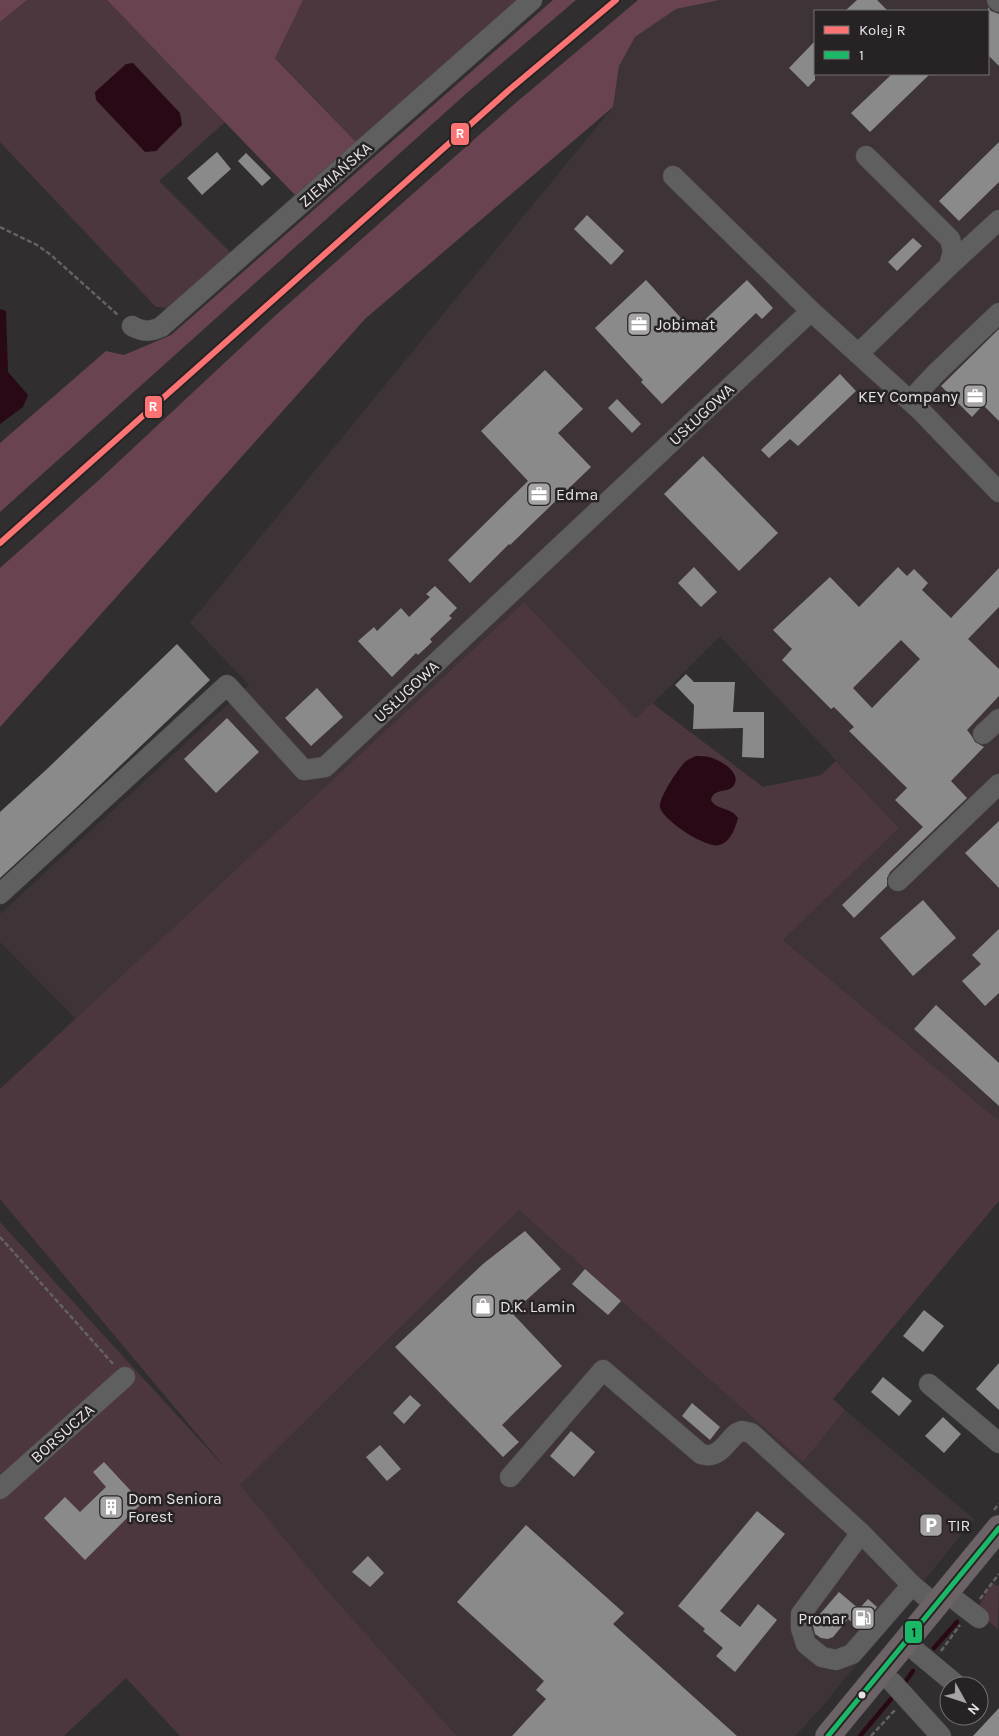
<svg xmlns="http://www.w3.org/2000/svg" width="999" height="1736" font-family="Karla,sans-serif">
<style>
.built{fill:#3e3437;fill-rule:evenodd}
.green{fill:#4d373e}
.forest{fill:#694450}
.water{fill:#290916}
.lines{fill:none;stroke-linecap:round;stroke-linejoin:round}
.stream{stroke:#290916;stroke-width:4.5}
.building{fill:#8a8a8b;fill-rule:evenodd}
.minor-casing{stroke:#4e4c4d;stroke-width:21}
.major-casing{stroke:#4e4c4d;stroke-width:26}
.path{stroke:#646263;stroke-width:2.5;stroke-dasharray:5 2.5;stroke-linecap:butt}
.minor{stroke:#605f5f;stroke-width:20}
.major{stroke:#6c6366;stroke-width:25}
.bus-1-casing{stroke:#272324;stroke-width:9}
.bus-1{stroke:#1ab867;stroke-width:5}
.rail-1-casing{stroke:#272324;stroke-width:10}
.rail-1{stroke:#fc7373;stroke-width:6}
.bus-dot{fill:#e6e3e4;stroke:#272324;stroke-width:2}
.labels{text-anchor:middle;stroke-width:5;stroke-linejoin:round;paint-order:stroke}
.street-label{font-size:16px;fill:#e6e3e4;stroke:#272324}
.poi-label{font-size:16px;fill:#e6e3e4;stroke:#272324;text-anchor:start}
.line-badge{stroke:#272324;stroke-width:2}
.badge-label{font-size:14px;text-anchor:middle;font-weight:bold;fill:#fff}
.pale-badge-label{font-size:14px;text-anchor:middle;font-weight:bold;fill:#111}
</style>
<rect width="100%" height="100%" fill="#302e2f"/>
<g class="built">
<path d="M 720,0 L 999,0 L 999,1121 L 783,940 L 899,828 L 720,636 L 636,720 L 524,602 L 76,1019 L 0,942 L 0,914 L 249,685 L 190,623 L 613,107 L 619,66 L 635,37 L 676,9 ZM 815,11 L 988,11 L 988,74 L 815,74 Z"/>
<path d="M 519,1209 L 803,1462 L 845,1410 L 974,1519 L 822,1707 L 795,1736 L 457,1736 L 325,1588 L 239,1485 Z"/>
</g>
<g class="green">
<path d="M 27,0 L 107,0 L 225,122 L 159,181 L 231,253 L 171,308 L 156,307 L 0,142 L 0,22 Z"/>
<path d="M 303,0 L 518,0 L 356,142 L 275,57 Z"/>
<path d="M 524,602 L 636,719 L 652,703 L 763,787 L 821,775 L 836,761 L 899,828 L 783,940 L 999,1121 L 999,1201 L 833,1399 L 845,1410 L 803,1462 L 519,1210 L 240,1485 L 325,1588 L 457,1736 L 180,1736 L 126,1678 L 64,1736 L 0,1736 L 0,1222 L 228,1471 L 0,1199 L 0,1089 Z"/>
<path d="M 992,1583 L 998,1586 L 999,1584 L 998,1629 L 976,1611 Z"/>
</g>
<g class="forest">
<path d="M 0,0 L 27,0 L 0,22 Z"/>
<path d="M 107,0 L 303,0 L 275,58 L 356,142 L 295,195 Z"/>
<path d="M 553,0 L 576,0 L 468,92 L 0,512 L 0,443 L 106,351 L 124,355 L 171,335 Z"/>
<path d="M 638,0 L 720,0 L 676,9 L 635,37 L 619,66 L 613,107 L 365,319 L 0,727 L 0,568 L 99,480 L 277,314 L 512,106 Z"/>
</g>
<g class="water">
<path d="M 133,63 L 180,113 L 182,125 L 156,151 L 145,152 L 96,100 L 95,92 L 126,64 Z"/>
<path d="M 0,309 L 6,311 L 8,372 L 28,395 L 23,407 L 0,424 Z"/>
<path d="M 696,756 C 700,756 705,756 709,757 C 718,759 740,771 735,783 C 731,795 714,786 711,800 C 717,811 730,806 738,818 C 735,828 731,842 719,845 C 707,849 662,820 660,807 C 658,799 679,767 686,761 C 689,759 693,757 696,756 Z"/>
</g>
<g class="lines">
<g class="stream">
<path d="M 934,1648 L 957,1622"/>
<path d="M 903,1685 L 913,1671"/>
<path d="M 860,1736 L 891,1699"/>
</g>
</g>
<g class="building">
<path d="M 857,0 L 877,0 L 888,11 L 845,11 Z"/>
<path d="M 988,7 L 991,11 L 999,14 L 999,66 L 988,55 Z"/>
<path d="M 815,41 L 815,80 L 808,87 L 789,68 Z"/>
<path d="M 892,74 L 930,74 L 870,132 L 851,113 Z"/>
<path d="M 999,142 L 999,182 L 959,221 L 939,201 Z"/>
<path d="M 217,152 L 231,169 L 202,195 L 187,178 Z"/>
<path d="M 246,153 L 271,178 L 262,186 L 238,161 Z"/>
<path d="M 587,215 L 624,251 L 611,265 L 574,229 Z"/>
<path d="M 913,238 L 922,246 L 897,271 L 888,262 Z"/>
<path d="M 646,280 L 693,331 L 747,280 L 773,308 L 762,319 L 756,313 L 662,404 L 641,382 L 643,380 L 595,328 Z"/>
<path d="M 999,329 L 999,421 L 983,405 L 972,417 L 941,386 Z"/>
<path d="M 545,370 L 583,409 L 558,433 L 591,467 L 510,545 L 509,544 L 470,583 L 448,560 L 528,481 L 481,431 Z"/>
<path d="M 840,374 L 856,391 L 798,446 L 790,439 L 769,458 L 761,450 Z"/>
<path d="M 617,399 L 641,424 L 632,433 L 608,408 Z"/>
<path d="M 703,456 L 778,533 L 739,571 L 664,494 Z"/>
<path d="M 694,567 L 717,592 L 701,607 L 678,583 Z"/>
<path d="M 898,567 L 907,576 L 914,569 L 928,583 L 922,590 L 951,618 L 999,568 L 999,607 L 968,639 L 999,669 L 999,696 L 967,730 L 971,735 L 975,742 L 984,747 L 951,781 L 967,798 L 890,872 L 887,878 L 887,886 L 854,918 L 842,905 L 923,827 L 895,800 L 907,788 L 849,731 L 854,727 L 834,707 L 831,709 L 782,660 L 792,649 L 773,630 L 830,577 L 859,607 ZM 901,640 L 920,659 L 872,708 L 853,688 Z"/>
<path d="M 435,586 L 457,608 L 449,616 L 452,618 L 430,639 L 432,642 L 418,655 L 416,653 L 392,677 L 358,641 L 374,627 L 377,631 L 401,608 L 409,617 L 430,597 L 426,594 Z"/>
<path d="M 177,644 L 210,680 L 77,807 L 0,878 L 0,812 L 47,769 Z"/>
<path d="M 686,674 L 694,682 L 735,682 L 733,712 L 764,712 L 764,758 L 742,757 L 743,728 L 693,729 L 694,705 L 675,685 Z"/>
<path d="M 317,688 L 343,717 L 311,746 L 285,718 Z"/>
<path d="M 227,718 L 259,752 L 216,793 L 184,759 Z"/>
<path d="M 999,821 L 999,888 L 965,853 Z"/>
<path d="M 923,900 L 956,938 L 913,976 L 880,938 Z"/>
<path d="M 999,929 L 999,993 L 985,1006 L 962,981 L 981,964 L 972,955 Z"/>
<path d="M 936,1005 L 999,1063 L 999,1106 L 914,1029 Z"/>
<path d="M 525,1231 L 561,1269 L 512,1313 L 562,1366 L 502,1425 L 519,1442 L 503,1457 L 395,1347 L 483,1264 Z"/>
<path d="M 585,1269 L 621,1301 L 608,1315 L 572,1284 Z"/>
<path d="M 924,1310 L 944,1326 L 923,1352 L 903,1336 Z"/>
<path d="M 999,1363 L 999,1410 L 976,1389 Z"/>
<path d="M 883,1377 L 912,1401 L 899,1416 L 871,1392 Z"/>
<path d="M 410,1395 L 421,1405 L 404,1424 L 393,1413 Z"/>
<path d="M 692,1403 L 720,1427 L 710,1440 L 682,1416 Z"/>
<path d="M 943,1417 L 961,1434 L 944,1453 L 925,1436 Z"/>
<path d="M 571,1431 L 595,1452 L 574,1477 L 550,1456 Z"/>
<path d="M 380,1445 L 401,1469 L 387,1481 L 366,1457 Z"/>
<path d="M 104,1462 L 142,1503 L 85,1560 L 44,1518 L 65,1497 L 80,1512 L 106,1487 L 93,1472 Z"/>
<path d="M 757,1511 L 785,1534 L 720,1611 L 740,1627 L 758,1604 L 777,1620 L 735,1672 L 716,1656 L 723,1648 L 703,1631 L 705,1629 L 678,1606 Z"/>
<path d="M 526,1525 L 624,1613 L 613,1624 L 737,1736 L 512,1736 L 546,1699 L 536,1690 L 544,1681 L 457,1602 Z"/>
<path d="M 368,1556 L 384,1573 L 370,1587 L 352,1572 Z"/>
<path d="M 839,1592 L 859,1609 L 868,1599 L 877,1607 L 859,1628 L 848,1619 L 833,1637 L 828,1639 L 821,1638 L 815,1634 L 813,1626 L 814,1621 Z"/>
<path d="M 999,1708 L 999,1736 L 973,1736 Z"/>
</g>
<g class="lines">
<g class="minor-casing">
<g id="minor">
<path d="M 997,0 L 999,2"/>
<path d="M 673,176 L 811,311 L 920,410 L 999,492"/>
<path d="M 949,266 L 999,220"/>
<path d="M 132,326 C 143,332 150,332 161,327 L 532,0"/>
<path d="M 858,354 L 949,266 L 953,251 L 950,239 L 866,156"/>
<path d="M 910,401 L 935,374 L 999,313"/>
<path d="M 983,734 L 999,719"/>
<path d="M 898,881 L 999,784"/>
<path d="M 0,894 L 227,685 L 304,770 L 325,767 L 811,311"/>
<path d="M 929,1384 L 999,1443"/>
<path d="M 510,1477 L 603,1370 L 701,1454 C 719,1460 726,1442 737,1433 L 742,1431 L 751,1433 L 861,1533 L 912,1585 L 936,1605"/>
<path d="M 0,1489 L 125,1377"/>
<path d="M 861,1533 L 801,1614 L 801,1628 L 806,1644 L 822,1657 L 836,1660 L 852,1654 L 912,1585"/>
<path d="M 958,1602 L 979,1618"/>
<path d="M 917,1652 L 958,1686"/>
<path d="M 892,1682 L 941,1736"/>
</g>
</g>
<g class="major-casing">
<path id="major" d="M 828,1736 L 999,1528"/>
</g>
<g class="path">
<path d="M 0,227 L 37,245 L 51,255 L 119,316"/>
<path d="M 0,1237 L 114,1365"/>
<path d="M 994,1510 L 999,1504"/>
<path d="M 980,1599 L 999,1574"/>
<path d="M 941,1651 L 960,1625"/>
<path d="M 871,1736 L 895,1710"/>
</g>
<use href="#minor" class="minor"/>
<use href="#major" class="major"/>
<g class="bus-1-casing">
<path id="bus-1" d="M 828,1736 L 999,1528"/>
</g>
<use href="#bus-1" class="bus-1"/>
<g class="rail-1-casing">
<path id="rail-1" d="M 0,543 L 509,90 L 616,0"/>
</g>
<use href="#rail-1" class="rail-1"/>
</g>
<defs>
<g id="office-square" transform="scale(1.25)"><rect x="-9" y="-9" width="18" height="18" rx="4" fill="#a6a4a5" stroke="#272324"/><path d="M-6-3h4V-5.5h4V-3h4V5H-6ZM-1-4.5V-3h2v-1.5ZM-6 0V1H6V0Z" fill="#fff"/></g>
<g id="shop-square" transform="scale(1.25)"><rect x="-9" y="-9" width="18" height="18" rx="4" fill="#a6a4a5" stroke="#272324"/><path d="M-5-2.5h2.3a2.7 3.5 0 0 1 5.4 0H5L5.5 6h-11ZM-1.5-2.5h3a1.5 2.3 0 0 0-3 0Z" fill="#fff"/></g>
<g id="building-square" transform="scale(1.25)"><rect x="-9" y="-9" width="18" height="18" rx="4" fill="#a6a4a5" stroke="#272324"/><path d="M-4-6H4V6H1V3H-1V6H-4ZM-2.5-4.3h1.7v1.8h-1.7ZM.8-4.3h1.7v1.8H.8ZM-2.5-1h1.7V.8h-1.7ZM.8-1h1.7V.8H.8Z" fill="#fff"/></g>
<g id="parking-square" transform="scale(1.25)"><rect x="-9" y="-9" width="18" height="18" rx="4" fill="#a6a4a5" stroke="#272324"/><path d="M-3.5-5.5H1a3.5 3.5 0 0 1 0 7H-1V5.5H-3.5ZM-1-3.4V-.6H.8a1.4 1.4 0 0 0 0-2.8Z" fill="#fff"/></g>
<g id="fuel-square" transform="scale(1.25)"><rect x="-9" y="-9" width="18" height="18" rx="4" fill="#a6a4a5" stroke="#272324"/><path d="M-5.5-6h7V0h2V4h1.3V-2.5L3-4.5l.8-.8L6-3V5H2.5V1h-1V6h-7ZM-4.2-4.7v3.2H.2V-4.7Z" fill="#fff"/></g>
</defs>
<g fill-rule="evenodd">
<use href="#office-square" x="639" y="324"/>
<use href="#office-square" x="975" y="396"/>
<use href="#office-square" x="539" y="494"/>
<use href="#shop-square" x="483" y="1306"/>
<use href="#building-square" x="111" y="1507"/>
<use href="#parking-square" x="931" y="1525"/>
<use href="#fuel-square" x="863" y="1618"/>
</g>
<circle class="bus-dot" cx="862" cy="1695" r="4.5"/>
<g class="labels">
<g class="street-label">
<text transform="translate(335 174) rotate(-41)" y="6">ZIEMIAŃSKA</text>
<text transform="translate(701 414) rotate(-43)" y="6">USŁUGOWA</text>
<text transform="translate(406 691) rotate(-43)" y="6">USŁUGOWA</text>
<text transform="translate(62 1433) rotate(-42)" y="6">BORSUCZA</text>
</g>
<g class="poi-label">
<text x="656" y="330">Jobimat</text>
<text x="958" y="402" text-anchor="end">KEY Company</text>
<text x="556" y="500">Edma</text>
<text x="500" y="1312">D.K. Lamin</text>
<text x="128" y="1504">Dom Seniora<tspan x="128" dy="18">Forest</tspan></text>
<text x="948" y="1531">TIR</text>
<text x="846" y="1624" text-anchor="end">Pronar</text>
</g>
</g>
<g class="line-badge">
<rect x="450" y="122" width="20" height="24" rx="5" fill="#fc7373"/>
<rect x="144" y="395" width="19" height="24" rx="5" fill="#fc7373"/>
<rect x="904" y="1620" width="19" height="24" rx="5" fill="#1ab867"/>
</g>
<g class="badge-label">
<text x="460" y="138">R</text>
<text x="153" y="411">R</text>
</g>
<g class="pale-badge-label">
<text x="914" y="1637">1</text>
</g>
<rect x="814" y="10" width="175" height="65" fill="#272324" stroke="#737071"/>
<rect x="824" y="26" width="25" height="8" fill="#fc7373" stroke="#737071"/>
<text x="859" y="35" font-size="15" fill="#e6e3e4">Kolej R</text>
<rect x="824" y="51" width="25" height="8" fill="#1ab867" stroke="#737071"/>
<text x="859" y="60" font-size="15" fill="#e6e3e4">1</text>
<g transform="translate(964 1701) rotate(130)"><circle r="24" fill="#272324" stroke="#737071"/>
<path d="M0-4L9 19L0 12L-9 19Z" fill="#a6a4a5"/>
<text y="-8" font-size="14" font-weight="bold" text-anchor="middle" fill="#e6e3e4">N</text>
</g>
</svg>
